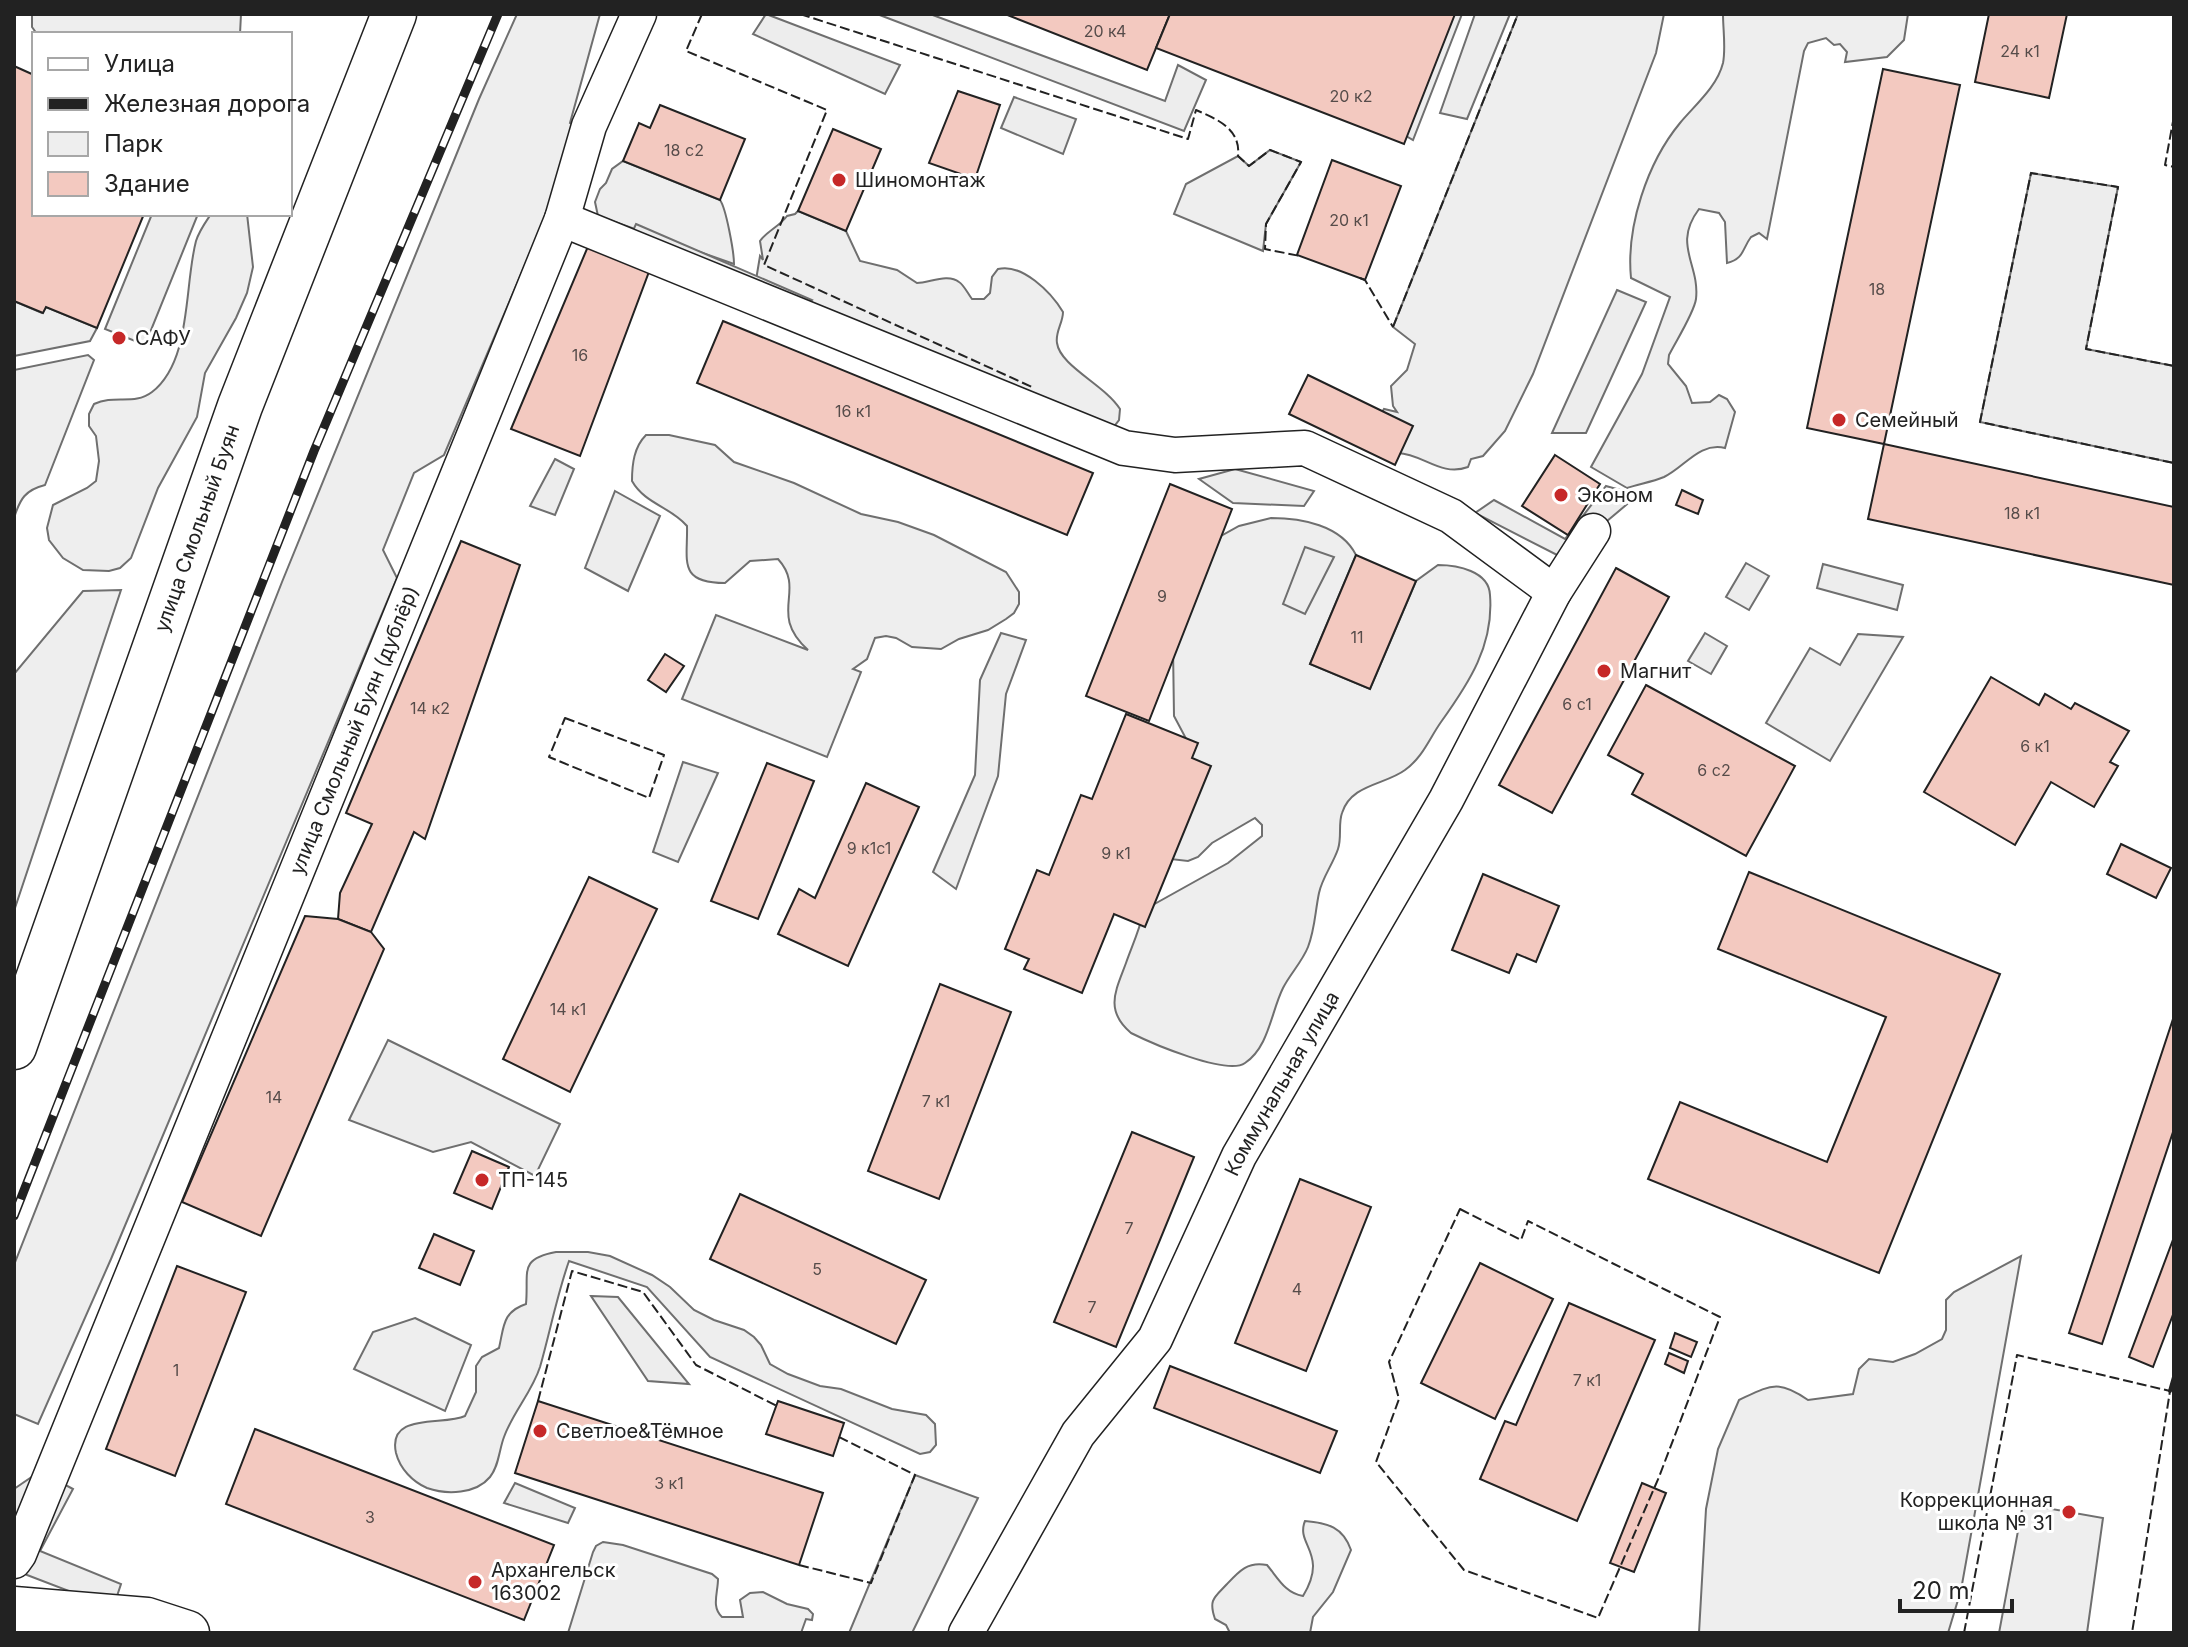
<svg xmlns="http://www.w3.org/2000/svg" width="2188" height="1647" font-family="Inter,sans-serif">
<style>
.green{fill:#eee;stroke:#6f6f6f;stroke-width:2}
.parking{fill:#ededed;stroke:#6f6f6f;stroke-width:2}
.building{fill:#f3c9c0;stroke:#222;stroke-width:2}
.lines{fill:none;stroke-linecap:round;stroke-linejoin:round}
.street-casing{stroke:#222;stroke-width:37}
.primary-casing{stroke:#222;stroke-width:47}
.street{stroke:#fff;stroke-width:34}
.primary{stroke:#fff;stroke-width:44}
.rail-casing{stroke:#222;stroke-width:9}
.rail{stroke:#fff;stroke-width:6;stroke-dasharray:18;stroke-linecap:butt}
.fence{stroke:#222;stroke-width:2;stroke-dasharray:10 4;stroke-linecap:butt}
.wall{stroke:#222;stroke-width:4}
.poi-dot{fill:#c62828;stroke:#fff;stroke-width:3}
.labels{text-anchor:middle;stroke-width:6;stroke-linejoin:round;paint-order:stroke}
.number-label{font-size:16px;fill:#564c4a}
.poi-label{font-size:20px;fill:#222;stroke:#fff;text-anchor:start}
.street-label{font-size:20px;fill:#222;stroke:#fff}
</style>
<rect width="100%" height="100%" fill="#fff"/>
<g class="green">
<path d="M 32,14 L 241,14 L 240,34 L 37,34 L 32,27 Z"/>
<path d="M 517,14 L 600,14 L 570,123 L 583,129 L 444,455 L 414,473 L 383,550 L 397,578 L 111,1259 L 38,1424 L 14,1414 L 14,1265 L 282,582 L 479,99 Z"/>
<path d="M 1518,14 L 1664,14 L 1656,53 L 1533,374 L 1505,431 L 1483,456 L 1471,459 L 1468,467 C 1441,477 1423,454 1398,453 L 1379,417 L 1384,409 L 1397,412 L 1393,406 L 1391,386 L 1407,370 L 1415,344 L 1393,327 Z"/>
<path d="M 1723,14 L 1908,14 L 1904,40 L 1887,57 L 1845,62 L 1847,52 L 1840,44 L 1834,45 L 1826,38 L 1808,43 L 1804,51 L 1767,239 L 1759,233 L 1751,237 C 1742,249 1744,259 1727,263 L 1725,222 L 1719,213 L 1699,209 C 1672,245 1700,264 1696,299 C 1694,313 1676,341 1669,355 L 1668,364 L 1686,386 L 1692,403 L 1710,402 L 1719,395 L 1727,399 L 1735,412 L 1725,448 C 1699,442 1685,467 1664,477 C 1652,482 1639,484 1627,488 L 1591,467 L 1642,374 L 1670,297 L 1631,278 C 1626,227 1647,163 1680,123 C 1695,105 1717,87 1723,63 C 1726,48 1723,30 1723,14 Z"/>
<path d="M 1270,150 L 1301,162 L 1266,224 L 1263,251 L 1174,214 L 1186,184 L 1238,156 L 1249,166 Z"/>
<path d="M 623,161 L 720,200 C 726,208 734,252 734,264 L 598,216 L 595,202 L 600,189 L 606,183 L 612,169 Z"/>
<path d="M 798,211 L 846,231 L 860,261 L 897,270 L 917,283 C 929,283 948,273 959,282 C 964,285 968,294 972,299 L 984,299 L 990,293 L 992,277 L 998,269 C 1022,263 1051,292 1063,312 C 1063,323 1055,332 1057,343 C 1060,366 1105,385 1120,409 L 1119,420 L 1112,429 L 756,280 L 760,256 L 763,260 L 760,241 C 768,230 779,227 787,216 L 795,214 Z"/>
<path d="M 211,214 L 247,214 L 253,267 L 247,293 L 236,318 L 205,373 L 197,417 L 158,488 L 131,558 L 120,568 L 109,571 L 83,570 L 63,558 L 49,540 L 47,528 L 53,505 L 87,488 L 96,481 L 99,461 L 96,436 L 89,426 L 89,414 L 94,404 C 115,394 134,406 152,392 C 192,361 184,286 196,241 C 199,231 205,223 211,214 Z"/>
<path d="M 14,301 L 42,313 L 46,307 L 97,328 L 90,341 L 14,356 Z"/>
<path d="M 88,355 L 94,360 L 45,485 C 25,490 20,499 14,518 L 14,370 Z"/>
<path d="M 646,435 L 669,435 L 715,445 L 734,462 L 794,483 L 861,514 L 898,522 L 934,535 L 1006,572 L 1019,592 L 1019,604 L 1014,613 L 1006,619 L 988,630 L 959,639 L 941,649 L 912,647 L 896,638 L 886,636 L 875,638 L 867,659 L 853,669 L 861,672 L 827,757 L 682,699 L 716,615 L 808,650 C 767,613 807,591 778,559 L 750,561 L 725,583 C 677,583 688,560 687,526 C 671,507 645,504 632,481 C 632,464 634,447 646,435 Z"/>
<path d="M 1271,518 C 1301,518 1341,525 1356,555 L 1310,664 L 1370,689 L 1416,581 L 1438,565 C 1457,565 1489,571 1490,595 C 1494,645 1469,683 1441,722 C 1429,739 1423,757 1405,770 C 1385,785 1351,784 1342,813 C 1338,824 1342,837 1338,849 C 1333,864 1322,878 1319,893 C 1315,912 1315,929 1308,947 C 1302,962 1290,974 1283,988 C 1271,1012 1269,1047 1245,1063 C 1227,1076 1151,1043 1131,1033 C 1104,1010 1116,990 1126,963 C 1132,946 1139,931 1143,914 L 1151,906 L 1228,863 L 1262,836 L 1262,825 L 1255,818 L 1212,843 L 1198,857 L 1188,861 L 1170,859 L 1194,776 L 1191,748 L 1174,716 L 1173,647 L 1221,536 L 1239,526 Z"/>
<path d="M 121,590 L 14,911 L 14,674 L 83,591 Z"/>
<path d="M 1858,634 L 1903,637 L 1830,761 L 1766,723 L 1810,648 L 1840,665 Z"/>
<path d="M 556,1252 L 588,1252 L 610,1256 L 652,1275 L 670,1287 L 694,1310 L 714,1320 L 744,1330 L 754,1337 L 761,1345 L 770,1364 L 788,1374 L 820,1386 L 841,1389 L 892,1409 L 926,1415 L 935,1424 L 936,1445 L 930,1452 L 920,1454 L 710,1357 L 647,1287 L 569,1261 C 557,1295 550,1332 540,1367 C 532,1392 513,1412 504,1437 C 499,1450 499,1466 490,1477 C 476,1494 447,1495 427,1488 C 413,1482 400,1469 396,1453 C 387,1412 443,1426 465,1416 L 476,1392 L 476,1366 L 482,1357 L 499,1348 C 504,1327 502,1312 526,1304 C 529,1272 518,1259 556,1252 Z"/>
<path d="M 2021,1256 L 1961,1590 L 1948,1633 L 1699,1633 L 1706,1509 L 1718,1449 L 1739,1400 C 1771,1385 1778,1379 1808,1400 L 1853,1394 L 1859,1369 L 1869,1359 L 1893,1362 L 1915,1354 L 1942,1339 L 1946,1330 L 1946,1300 L 1954,1292 Z"/>
<path d="M 415,1318 L 471,1345 L 445,1411 L 354,1369 L 373,1332 Z"/>
<path d="M 2023,1504 L 2103,1518 L 2087,1633 L 1999,1633 Z"/>
<path d="M 1305,1521 C 1328,1523 1343,1527 1351,1550 L 1333,1592 L 1313,1617 L 1310,1633 L 1230,1633 L 1226,1625 L 1215,1619 C 1208,1599 1215,1597 1227,1584 C 1239,1571 1248,1561 1267,1565 C 1278,1578 1285,1593 1303,1596 C 1329,1553 1295,1545 1305,1521 Z"/>
<path d="M 603,1542 L 623,1545 L 712,1574 L 718,1579 C 718,1593 711,1607 722,1617 L 743,1617 L 740,1600 L 750,1593 L 763,1592 L 787,1604 L 808,1609 L 813,1614 L 812,1620 L 806,1619 L 801,1633 L 568,1633 L 593,1552 L 596,1546 Z"/>
</g>
<g class="parking">
<path d="M 766,14 L 900,65 L 885,94 L 753,34 Z"/>
<path d="M 877,14 L 930,14 L 1165,101 L 1178,65 L 1206,80 L 1184,131 Z"/>
<path d="M 1443,14 L 1462,14 L 1413,140 L 1396,130 Z"/>
<path d="M 1475,14 L 1510,14 L 1467,119 L 1440,113 Z"/>
<path d="M 1014,97 L 1076,119 L 1063,154 L 1001,128 Z"/>
<path d="M 2031,173 L 2118,187 L 2086,349 L 2174,366 L 2174,463 L 1980,422 Z"/>
<path d="M 152,214 L 198,214 L 145,345 L 105,329 Z"/>
<path d="M 636,224 L 812,300 L 791,320 L 630,237 Z"/>
<path d="M 1617,290 L 1646,302 L 1586,433 L 1552,433 Z"/>
<path d="M 555,459 L 574,469 L 555,515 L 530,506 Z"/>
<path d="M 1235,469 L 1314,491 L 1304,506 L 1233,503 L 1199,479 Z"/>
<path d="M 1606,486 L 1638,495 L 1563,558 L 1475,513 L 1494,500 L 1565,539 Z"/>
<path d="M 615,491 L 660,516 L 628,591 L 585,568 Z"/>
<path d="M 1305,547 L 1334,557 L 1305,614 L 1283,604 Z"/>
<path d="M 1746,563 L 1769,576 L 1749,610 L 1726,597 Z"/>
<path d="M 1823,564 L 1903,585 L 1897,610 L 1817,588 Z"/>
<path d="M 1001,633 L 1026,640 L 1006,694 L 998,776 L 956,889 L 933,872 L 975,775 L 980,680 Z"/>
<path d="M 1705,633 L 1727,646 L 1711,674 L 1688,661 Z"/>
<path d="M 683,762 L 718,773 L 678,862 L 653,852 Z"/>
<path d="M 388,1040 L 560,1124 L 535,1176 L 471,1142 L 433,1152 L 349,1120 Z"/>
<path d="M 591,1296 L 618,1297 L 689,1384 L 648,1381 Z"/>
<path d="M 915,1475 L 978,1498 L 912,1633 L 849,1633 Z"/>
<path d="M 33,1476 L 60,1482 L 73,1489 L 40,1551 L 121,1584 L 113,1608 L 14,1570 L 14,1489 Z"/>
<path d="M 515,1483 L 575,1508 L 568,1523 L 504,1503 Z"/>
</g>
<g class="building">
<path d="M 1005,14 L 1170,14 L 1147,70 Z"/>
<path d="M 1170,14 L 1455,14 L 1404,144 L 1156,48 Z"/>
<path d="M 1989,14 L 2067,14 L 2049,98 L 1975,82 Z"/>
<path d="M 14,66 L 34,75 L 34,214 L 144,214 L 97,328 L 46,307 L 43,313 L 14,301 Z"/>
<path d="M 1883,69 L 1960,85 L 1884,444 L 1807,428 Z"/>
<path d="M 958,91 L 1000,105 L 975,179 L 929,163 Z"/>
<path d="M 660,105 L 745,139 L 720,200 L 623,161 L 639,123 L 650,128 Z"/>
<path d="M 833,129 L 881,149 L 846,231 L 798,211 Z"/>
<path d="M 1332,160 L 1401,186 L 1365,280 L 1297,255 Z"/>
<path d="M 589,244 L 650,269 L 580,456 L 511,429 Z"/>
<path d="M 723,321 L 1093,473 L 1067,535 L 697,383 Z"/>
<path d="M 1308,375 L 1413,426 L 1395,465 L 1289,414 Z"/>
<path d="M 1884,444 L 2174,507 L 2174,585 L 1868,519 Z"/>
<path d="M 1555,455 L 1600,484 L 1568,535 L 1522,506 Z"/>
<path d="M 1170,484 L 1232,509 L 1149,721 L 1086,696 Z"/>
<path d="M 1682,490 L 1703,500 L 1698,514 L 1676,505 Z"/>
<path d="M 461,541 L 520,565 L 425,839 L 414,832 L 371,932 L 338,919 L 340,893 L 372,824 L 346,813 Z"/>
<path d="M 1356,555 L 1416,581 L 1370,689 L 1310,664 Z"/>
<path d="M 1616,568 L 1669,597 L 1552,813 L 1499,785 Z"/>
<path d="M 665,654 L 684,666 L 666,692 L 648,680 Z"/>
<path d="M 1991,677 L 2039,705 L 2045,694 L 2071,709 L 2075,703 L 2129,731 L 2110,762 L 2118,766 L 2094,807 L 2051,782 L 2015,845 L 1924,792 Z"/>
<path d="M 1646,685 L 1795,766 L 1746,856 L 1632,794 L 1643,774 L 1608,755 Z"/>
<path d="M 1126,714 L 1198,743 L 1192,758 L 1211,766 L 1145,927 L 1114,914 L 1082,993 L 1024,969 L 1029,959 L 1005,949 L 1037,870 L 1049,875 L 1081,795 L 1092,799 Z"/>
<path d="M 767,763 L 814,781 L 758,919 L 711,901 Z"/>
<path d="M 866,783 L 919,807 L 848,966 L 778,934 L 799,889 L 815,898 Z"/>
<path d="M 2121,844 L 2171,868 L 2156,898 L 2107,874 Z"/>
<path d="M 1749,872 L 2000,974 L 1879,1273 L 1648,1179 L 1680,1102 L 1827,1162 L 1886,1017 L 1718,949 Z"/>
<path d="M 1483,874 L 1559,906 L 1536,962 L 1517,954 L 1509,973 L 1452,950 Z"/>
<path d="M 589,877 L 657,909 L 570,1092 L 503,1059 Z"/>
<path d="M 305,916 L 338,919 L 371,932 L 384,949 L 261,1236 L 182,1202 Z"/>
<path d="M 940,984 L 1011,1012 L 939,1199 L 868,1171 Z"/>
<path d="M 2174,1016 L 2174,1129 L 2102,1344 L 2069,1333 Z"/>
<path d="M 1132,1132 L 1194,1157 L 1116,1347 L 1054,1322 Z"/>
<path d="M 472,1151 L 509,1167 L 492,1209 L 454,1193 Z"/>
<path d="M 1300,1179 L 1371,1207 L 1306,1371 L 1235,1343 Z"/>
<path d="M 740,1194 L 926,1280 L 896,1344 L 710,1259 Z"/>
<path d="M 434,1234 L 474,1251 L 460,1285 L 419,1268 Z"/>
<path d="M 2174,1237 L 2174,1312 L 2153,1367 L 2129,1357 Z"/>
<path d="M 1480,1263 L 1553,1299 L 1495,1419 L 1421,1383 Z"/>
<path d="M 177,1266 L 246,1292 L 175,1476 L 106,1449 Z"/>
<path d="M 1569,1303 L 1655,1340 L 1577,1521 L 1480,1479 L 1505,1421 L 1516,1425 Z"/>
<path d="M 1675,1333 L 1697,1342 L 1691,1357 L 1670,1348 Z"/>
<path d="M 1669,1353 L 1688,1361 L 1684,1373 L 1665,1364 Z"/>
<path d="M 1170,1366 L 1337,1431 L 1320,1473 L 1154,1408 Z"/>
<path d="M 538,1401 L 823,1493 L 799,1565 L 515,1473 Z"/>
<path d="M 778,1401 L 844,1423 L 833,1456 L 766,1434 Z"/>
<path d="M 255,1429 L 554,1545 L 524,1620 L 226,1504 Z"/>
<path d="M 1642,1483 L 1666,1493 L 1634,1572 L 1610,1563 Z"/>
</g>
<g class="lines">
<g class="street-casing">
<g id="street">
<path d="M 562,219 L 1124,448 L 1175,455 L 1305,448 L 1451,516 L 1554,592"/>
<path id="s1" d="M 14,1561 L 19,1554 L 562,219 L 589,126 L 639,14"/>
<path id="s2" d="M 966,1633 L 1078,1434 L 1155,1339 L 1239,1156 L 1446,800 L 1554,592 L 1593,531"/>
</g>
</g>
<g class="primary-casing">
<g id="primary">
<path id="s3" d="M 14,1047 L 240,406 L 394,14"/>
<path d="M 14,1609 L 147,1620 L 187,1633"/>
</g>
</g>
<use href="#street" class="street"/>
<use href="#primary" class="primary"/>
<g class="rail-casing">
<path id="rail" d="M 14,1216 L 314,451 L 498,14"/>
</g>
<use href="#rail" class="rail"/>
<g class="fence">
<path d="M 702,14 L 686,51 L 827,110 L 764,265 L 1032,387"/>
<path d="M 800,14 L 1188,139 L 1196,110 C 1217,119 1241,129 1238,156 L 1249,166 L 1270,150 L 1301,162 L 1266,224 L 1265,249 L 1300,256"/>
<path d="M 2174,116 L 2165,165 L 2174,167"/>
<path d="M 1360,278 L 1365,280 L 1393,327"/>
<path d="M 1393,327 L 1518,14"/>
<path d="M 2174,366 L 2086,349 L 2118,187 L 2031,173 L 1980,422 L 2174,463"/>
<path d="M 565,718 L 664,755 L 649,798 L 549,757 Z"/>
<path d="M 1460,1209 L 1521,1240 L 1528,1221 L 1720,1317 L 1659,1477 L 1598,1618 L 1464,1570 L 1376,1462 L 1399,1399 L 1389,1362 Z"/>
<path d="M 538,1401 L 572,1271 L 643,1292 L 696,1365 L 779,1407"/>
<path d="M 799,1565 L 871,1583 L 915,1475 L 837,1436"/>
<path d="M 1964,1633 L 2017,1355 L 2170,1391 L 2132,1633"/>
</g>
<path class="wall" d="M 2170,1391 L 2174,1377"/>
</g>
<g class="poi-dot">
<circle cx="839" cy="180" r="8"/>
<circle cx="119" cy="338" r="8"/>
<circle cx="1839" cy="420" r="8"/>
<circle cx="1561" cy="495" r="8"/>
<circle cx="1604" cy="671" r="8"/>
<circle cx="482" cy="1180" r="8"/>
<circle cx="540" cy="1431" r="8"/>
<circle cx="2069" cy="1512" r="8"/>
<circle cx="475" cy="1582" r="8"/>
</g>
<g class="labels">
<g class="number-label">
<text x="1105" y="37">20 к4</text>
<text x="2020" y="57">24 к1</text>
<text x="1351" y="102">20 к2</text>
<text x="684" y="156">18 с2</text>
<text x="1349" y="226">20 к1</text>
<text x="1877" y="295">18</text>
<text x="580" y="361">16</text>
<text x="853" y="417">16 к1</text>
<text x="2022" y="519">18 к1</text>
<text x="1162" y="602">9</text>
<text x="1357" y="643">11</text>
<text x="1577" y="710">6 с1</text>
<text x="430" y="714">14 к2</text>
<text x="2035" y="752">6 к1</text>
<text x="1714" y="776">6 с2</text>
<text x="869" y="854">9 к1с1</text>
<text x="1116" y="859">9 к1</text>
<text x="568" y="1015">14 к1</text>
<text x="274" y="1103">14</text>
<text x="936" y="1107">7 к1</text>
<text x="1129" y="1234">7</text>
<text x="817" y="1275">5</text>
<text x="1297" y="1295">4</text>
<text x="1092" y="1313">7</text>
<text x="176" y="1376">1</text>
<text x="1587" y="1386">7 к1</text>
<text x="669" y="1489">3 к1</text>
<text x="370" y="1523">3</text>
</g>
<g class="poi-label">
<text x="855" y="187">Шиномонтаж</text>
<text x="135" y="345">САФУ</text>
<text x="1855" y="427">Семейный</text>
<text x="1577" y="502">Эконом</text>
<text x="1620" y="678">Магнит</text>
<text x="498" y="1187">ТП-145</text>
<text x="556" y="1438">Светлое&amp;Тёмное</text>
<text x="2053" y="1507" text-anchor="end">Коррекционная<tspan x="2053" dy="23">школа № 31</tspan></text>
<text x="491" y="1577">Архангельск<tspan x="491" dy="23">163002</tspan></text>
</g>
<g class="street-label">
<text dy="7" stroke="none"><textPath href="#s3" startOffset="550">улица Смольный Буян</textPath></text>
<text dy="7" stroke="none"><textPath href="#s1" startOffset="898">улица Смольный Буян (дублёр)</textPath></text>
<text dy="7" stroke="none"><textPath href="#s2" startOffset="636">Коммунальная улица</textPath></text>
</g>
</g>
<rect width="2188" height="1647" fill="none" stroke="#222222" stroke-width="32"/>
<rect x="32" y="32" width="260" height="184" fill="#ffffff" stroke="#a7a7a7" stroke-width="2"/>
<rect x="48" y="58" width="40" height="12" fill="#ffffff" stroke="#a7a7a7" stroke-width="2"/>
<text x="104" y="72" font-size="24" fill="#222222">Улица</text>
<rect x="48" y="98" width="40" height="12" fill="#222222" stroke="#a7a7a7" stroke-width="2"/>
<text x="104" y="112" font-size="24" fill="#222222">Железная дорога</text>
<rect x="48" y="132" width="40" height="24" fill="#eeeeee" stroke="#a7a7a7" stroke-width="2"/>
<text x="104" y="152" font-size="24" fill="#222222">Парк</text>
<rect x="48" y="172" width="40" height="24" fill="#f3c9c0" stroke="#a7a7a7" stroke-width="2"/>
<text x="104" y="192" font-size="24" fill="#222222">Здание</text>
<path d="M1900 1599v12h112v-12" fill="none" stroke="#222222" stroke-width="4"/>
<text x="1912" y="1599" font-size="24" fill="#222222" stroke="#ffffff" stroke-width="6" paint-order="stroke">20 m</text>
</svg>
